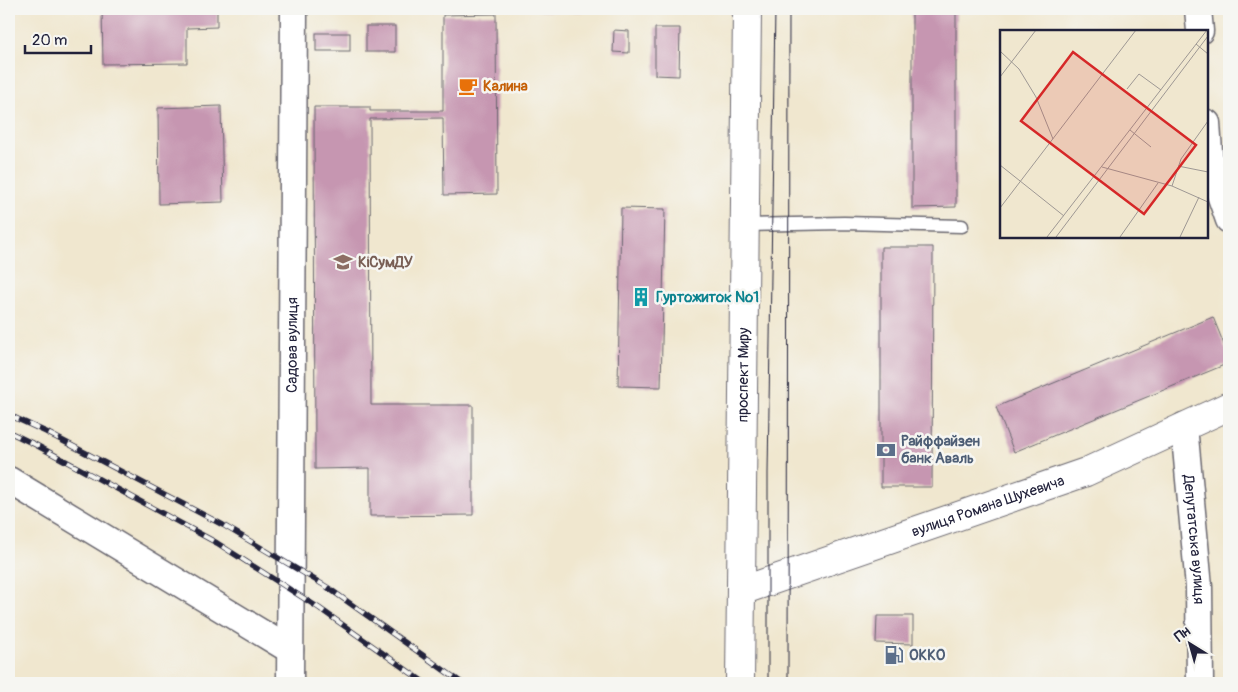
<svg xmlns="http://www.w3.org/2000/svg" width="1238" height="692" font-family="Pangolin,sans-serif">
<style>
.building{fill:#c696b1}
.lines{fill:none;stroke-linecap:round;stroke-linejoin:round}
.service-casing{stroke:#6a676f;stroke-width:15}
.minor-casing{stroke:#6a676f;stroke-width:29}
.secondary-casing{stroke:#6a676f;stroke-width:30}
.primary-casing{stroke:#6a676f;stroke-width:30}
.service{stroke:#fff;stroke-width:12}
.minor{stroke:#fff;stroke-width:26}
.secondary{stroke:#fff;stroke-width:28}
.primary{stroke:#fff;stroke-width:28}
.tram{stroke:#22223b;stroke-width:1}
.rail-casing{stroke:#22223b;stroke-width:5.5}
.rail{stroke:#f6f6f2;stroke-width:4;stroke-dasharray:11;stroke-linecap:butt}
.labels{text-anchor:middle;stroke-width:5;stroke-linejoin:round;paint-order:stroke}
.food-label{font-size:15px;font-weight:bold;fill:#c56008;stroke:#f6f6f2;text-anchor:start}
.education-label{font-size:15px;font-weight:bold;fill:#785e54;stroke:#f6f6f2;text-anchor:start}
.culture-label{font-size:15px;font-weight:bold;fill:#0d838f;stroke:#f6f6f2;text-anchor:start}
.street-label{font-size:15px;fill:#22223b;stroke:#f6f6f2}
.service-label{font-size:15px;font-weight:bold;fill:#4e5e75;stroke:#f6f6f2;text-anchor:start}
.inset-road{fill:none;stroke:#9e9894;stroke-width:1}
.view{fill:#d62828;fill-opacity:0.15;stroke:#d62828;stroke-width:2.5}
.inset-edge{fill:none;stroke:#22223b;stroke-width:2.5}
</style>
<rect width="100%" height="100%" fill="#f6f6f2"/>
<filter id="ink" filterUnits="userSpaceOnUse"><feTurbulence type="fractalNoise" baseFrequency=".02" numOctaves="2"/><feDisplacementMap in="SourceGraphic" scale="10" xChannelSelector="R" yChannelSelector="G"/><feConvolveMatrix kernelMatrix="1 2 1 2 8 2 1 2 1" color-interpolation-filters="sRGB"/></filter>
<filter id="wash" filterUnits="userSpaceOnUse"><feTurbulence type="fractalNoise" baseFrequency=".0096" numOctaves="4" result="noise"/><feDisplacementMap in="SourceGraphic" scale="20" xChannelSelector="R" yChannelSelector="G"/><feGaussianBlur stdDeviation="1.12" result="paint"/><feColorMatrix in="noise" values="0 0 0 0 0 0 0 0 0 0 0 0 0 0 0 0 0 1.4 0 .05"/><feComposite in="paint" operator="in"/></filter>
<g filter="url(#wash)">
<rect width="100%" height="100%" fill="#f0e7cf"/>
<g id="blocks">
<g class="building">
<path d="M 102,9 L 217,9 L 217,27 L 187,28 L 187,63 L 103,64 Z"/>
<path d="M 540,9 L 588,9 L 588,12 L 540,11 Z"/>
<path d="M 912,9 L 956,9 L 956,207 L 912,208 Z"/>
<path d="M 496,14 L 497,194 L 444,195 L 443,118 L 370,119 L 371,405 L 473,405 L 473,515 L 370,516 L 370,468 L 315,469 L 314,107 L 370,107 L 370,111 L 443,111 L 443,15 Z"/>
<rect x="366" y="26" width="29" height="26"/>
<path d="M 655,28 L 680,28 L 679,76 L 655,75 Z"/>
<path d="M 614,30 L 629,31 L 629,53 L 613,52 Z"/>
<rect x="316" y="33" width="34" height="18"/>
<path d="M 221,106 L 223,202 L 159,204 L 158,108 Z"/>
<path d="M 621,208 L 665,209 L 661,387 L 618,386 Z"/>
<path d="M 881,247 L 933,247 L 932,487 L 881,487 Z"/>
<path d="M 1213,317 L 1229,357 L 1229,363 L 1014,452 L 996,407 Z"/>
<path d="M 877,616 L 913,616 L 913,644 L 876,643 Z"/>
</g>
</g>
</g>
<g filter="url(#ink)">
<use href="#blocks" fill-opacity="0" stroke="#6a676f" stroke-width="1"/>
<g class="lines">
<g class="service-casing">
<path id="service" d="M 745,225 L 844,223 L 962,226"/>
</g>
<g class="minor-casing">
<g id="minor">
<path d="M 1198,9 L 1200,31"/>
<path d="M 1207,123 L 1210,166 L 1229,220"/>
<path id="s1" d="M 1184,426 L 1199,587 L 1200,683"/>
<path d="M 9,480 L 290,650"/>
<path id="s2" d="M 290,683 L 294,9"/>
</g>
</g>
<g class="secondary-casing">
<g id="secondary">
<path id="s3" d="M 741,591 L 1086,472 L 1229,406"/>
</g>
</g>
<g class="primary-casing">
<g id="primary">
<path id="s4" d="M 740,683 L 747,9"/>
</g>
</g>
<use href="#service" class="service"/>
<use href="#minor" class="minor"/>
<use href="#secondary" class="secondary"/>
<use href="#primary" class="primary"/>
<g class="tram">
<path d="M 768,683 L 768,473 L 775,9"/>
<path d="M 788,683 L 789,9"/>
</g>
<g class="rail-casing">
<g id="rail">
<path d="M 9,415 L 46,432 L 223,525 L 327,587 L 462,683"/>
<path d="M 9,432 L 36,445 L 217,543 L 319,608 L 425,683"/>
</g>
</g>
<use href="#rail" class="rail"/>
</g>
</g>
<defs>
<g id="cafe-bare" transform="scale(1.5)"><path d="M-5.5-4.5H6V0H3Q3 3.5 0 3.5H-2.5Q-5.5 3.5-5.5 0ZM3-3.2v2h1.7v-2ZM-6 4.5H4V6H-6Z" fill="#e8710a" stroke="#f6f6f2" stroke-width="2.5" paint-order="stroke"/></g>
<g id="university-bare" transform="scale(1.5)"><path d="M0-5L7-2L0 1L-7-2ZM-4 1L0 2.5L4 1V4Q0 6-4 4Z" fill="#8d6e63" stroke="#f6f6f2" stroke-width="2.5" paint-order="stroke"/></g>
<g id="building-bare" transform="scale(1.5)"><path d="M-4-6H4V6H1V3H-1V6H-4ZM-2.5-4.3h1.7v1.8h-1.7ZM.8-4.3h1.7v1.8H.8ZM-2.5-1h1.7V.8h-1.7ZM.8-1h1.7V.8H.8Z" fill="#0f9aa8" stroke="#f6f6f2" stroke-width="2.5" paint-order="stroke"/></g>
<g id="bank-bare" transform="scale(1.5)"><path d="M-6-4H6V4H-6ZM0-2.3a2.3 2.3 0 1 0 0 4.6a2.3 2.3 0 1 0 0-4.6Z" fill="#5c6f8a" stroke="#f6f6f2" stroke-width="2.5" paint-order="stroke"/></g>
<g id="fuel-bare" transform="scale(1.5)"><path d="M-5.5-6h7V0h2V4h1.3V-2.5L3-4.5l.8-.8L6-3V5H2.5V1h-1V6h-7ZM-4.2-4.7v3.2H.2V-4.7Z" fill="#5c6f8a" stroke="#f6f6f2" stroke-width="2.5" paint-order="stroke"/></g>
</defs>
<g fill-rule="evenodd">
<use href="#cafe-bare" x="468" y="86"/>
<use href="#university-bare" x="343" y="262"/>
<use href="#building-bare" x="641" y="297"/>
<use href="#bank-bare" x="886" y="450"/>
<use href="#fuel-bare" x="894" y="655"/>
</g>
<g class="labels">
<g class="food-label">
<text x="483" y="91">Калина</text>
</g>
<g class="education-label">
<text x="358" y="267">КіСумДУ</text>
</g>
<g class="culture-label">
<text x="656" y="302">Гуртожиток №1</text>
</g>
<g class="street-label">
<text dy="5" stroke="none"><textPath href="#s2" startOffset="338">Садова вулиця</textPath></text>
<text dy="5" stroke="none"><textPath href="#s4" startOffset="308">проспект Миру</textPath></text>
<text dy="5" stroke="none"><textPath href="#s3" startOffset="261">вулиця Романа Шухевича</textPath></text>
<text dy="5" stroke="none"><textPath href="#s1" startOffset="114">Депутатська вулиця</textPath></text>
</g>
<g class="service-label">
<text x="901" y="446">Райффайзен<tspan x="901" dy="17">банк Аваль</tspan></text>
<text x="909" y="660">ОККО</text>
</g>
</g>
<g transform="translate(1000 30)">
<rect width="208" height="208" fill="#f0e7cf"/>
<path class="inset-road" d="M 196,14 L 208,24M 0,21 L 19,39 L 36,67 L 53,109M 0,47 L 36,0M 127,59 L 139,44 L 161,60M 130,100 L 151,117M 0,135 L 64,186M 178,136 L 208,142M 102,137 L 172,156 L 208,172M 172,156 L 181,129 L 208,91M 0,178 L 136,0M 47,207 L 207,0M 56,207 L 208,6M 120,207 L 158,153M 180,207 L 199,167"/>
<path class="view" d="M 73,22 L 196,115 L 144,184 L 21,91 Z"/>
<rect width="208" height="208" class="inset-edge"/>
</g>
<rect width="1238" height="692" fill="none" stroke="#f6f6f2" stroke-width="30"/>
<g transform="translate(1190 644) rotate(323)" stroke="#f6f6f2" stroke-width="4" paint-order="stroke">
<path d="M0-4L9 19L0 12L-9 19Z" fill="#22223b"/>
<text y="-8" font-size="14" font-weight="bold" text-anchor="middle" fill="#22223b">Пн</text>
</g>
<path d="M25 45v8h66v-8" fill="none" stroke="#22223b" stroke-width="2.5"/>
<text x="32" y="45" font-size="15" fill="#22223b" stroke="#f6f6f2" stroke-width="4" paint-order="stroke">20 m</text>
</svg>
